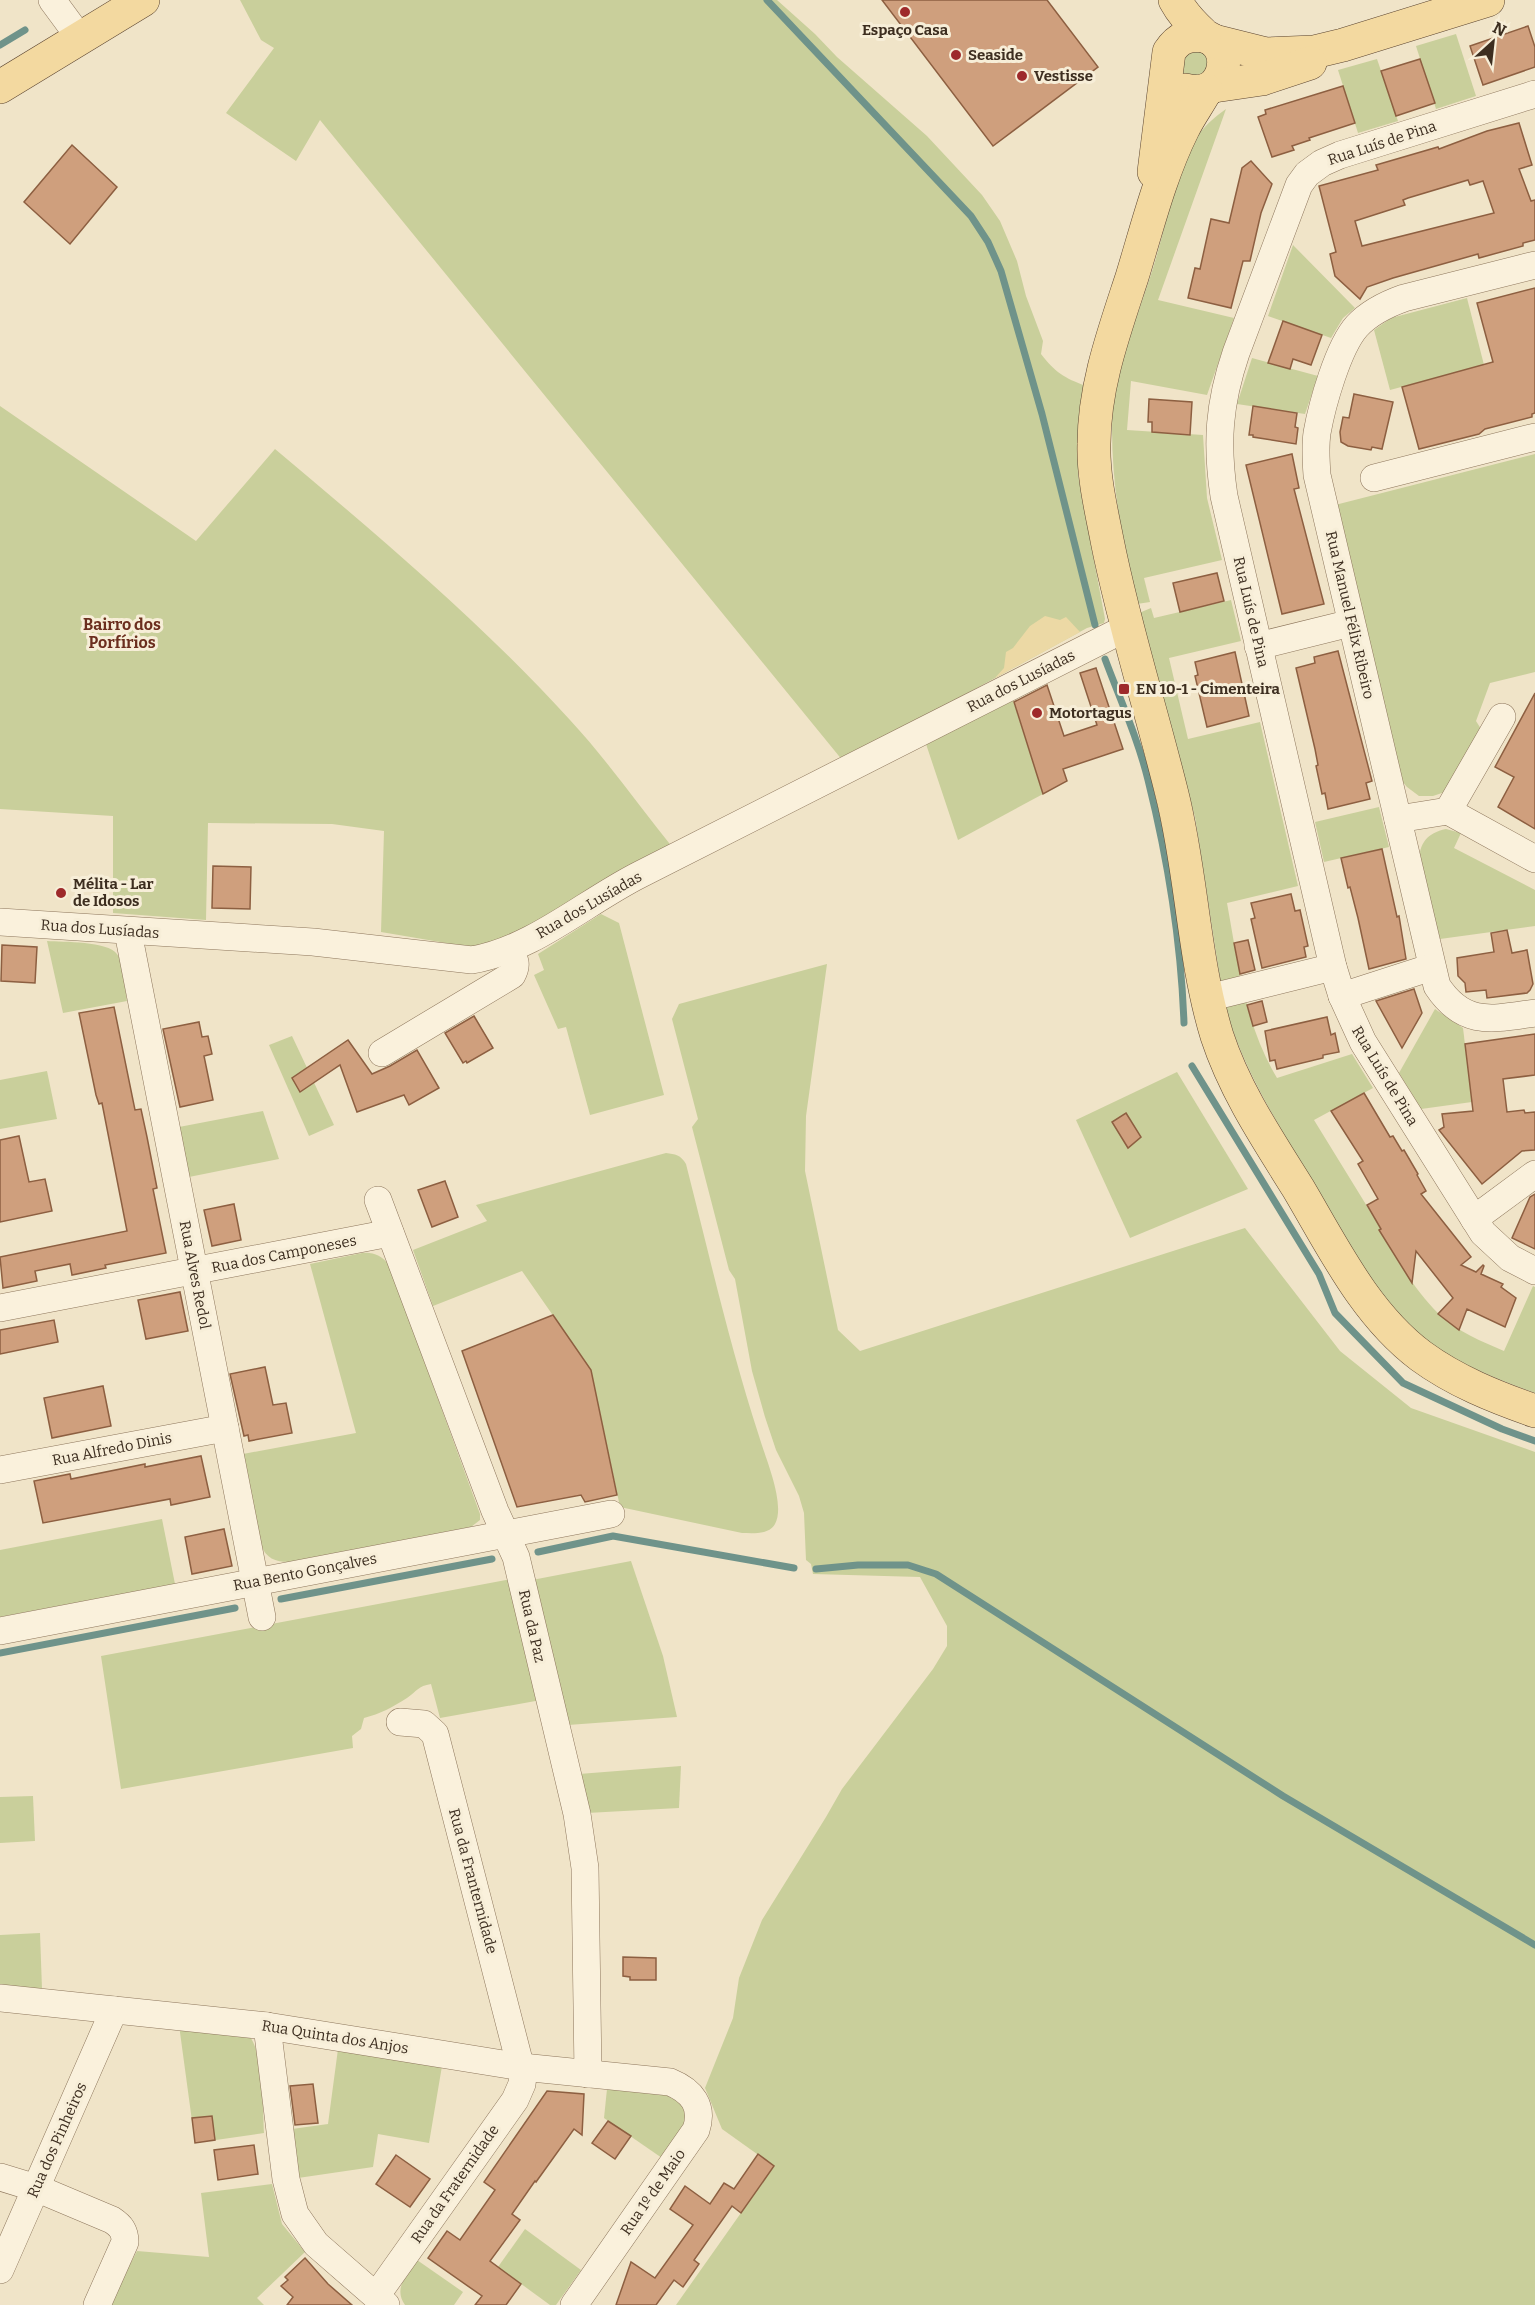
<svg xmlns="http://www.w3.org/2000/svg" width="1535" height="2305" font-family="Bitter,serif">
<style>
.green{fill:#c9cf9b}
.sand{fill:#ecd9a5}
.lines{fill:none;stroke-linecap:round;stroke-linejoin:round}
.stream{stroke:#6f938a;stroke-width:7}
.building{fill:#cf9f7d;stroke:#8d5f41;stroke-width:1.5;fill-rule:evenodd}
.minor-casing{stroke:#8d765c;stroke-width:28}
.major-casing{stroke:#5b4430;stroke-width:34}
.minor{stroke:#faf1dc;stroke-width:27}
.major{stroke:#f3d9a0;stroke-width:33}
.poi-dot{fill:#9e2a2b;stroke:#f7eed8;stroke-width:2}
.labels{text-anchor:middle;stroke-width:6;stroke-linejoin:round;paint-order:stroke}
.poi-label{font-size:15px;font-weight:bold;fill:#3d2e20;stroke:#f7eed8;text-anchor:start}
.street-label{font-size:15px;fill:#3d2e20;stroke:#f7eed8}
.neighbourhood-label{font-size:16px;font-weight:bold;fill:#6b2e1e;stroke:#f7eed8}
</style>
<rect width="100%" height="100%" fill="#f0e4c8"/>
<g class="green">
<path d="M 240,0 L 777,0 L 815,34 L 837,57 L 927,136 L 982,195 L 1000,221 L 1017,261 L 1026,296 L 1043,341 L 1041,354 C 1055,372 1064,378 1086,386 L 1079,430 L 1078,475 L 1105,619 L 1104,623 L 1087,628 L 843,761 L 320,120 L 296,161 L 226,113 L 274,48 L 261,40 Z"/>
<path d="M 1456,34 L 1476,96 L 1436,109 L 1416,46 Z"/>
<path d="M 1192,48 L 1209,54 L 1208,75 L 1184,77 L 1180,71 L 1179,60 Z"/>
<path d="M 1377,59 L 1398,121 L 1358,133 L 1338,70 Z"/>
<path d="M 1226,109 L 1158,300 L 1234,318 L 1207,395 L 1131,381 L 1127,430 L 1203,435 L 1207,498 L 1222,560 L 1144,578 L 1150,602 L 1137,604 C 1123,547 1112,489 1112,429 C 1112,369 1140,314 1156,258 C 1168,218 1175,173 1197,137 C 1205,125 1215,117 1226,109 Z"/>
<path d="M 1293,245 L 1355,308 L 1343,318 L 1331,338 L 1268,316 Z"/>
<path d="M 1467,298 L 1484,365 L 1390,390 L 1374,330 L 1391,318 Z"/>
<path d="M 1252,358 L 1318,376 L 1305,414 L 1237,404 Z"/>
<path d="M 0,406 L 196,541 L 275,449 C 375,533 482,623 570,720 C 607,760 639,806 673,848 L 489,948 L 446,947 L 446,943 L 381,932 L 384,831 L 332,824 L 208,823 L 206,920 L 113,913 L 113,816 L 0,809 Z"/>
<path d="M 1535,454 L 1535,672 L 1490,683 L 1476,721 L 1481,729 L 1445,792 L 1433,796 L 1419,796 L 1407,787 L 1396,774 L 1335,505 Z"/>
<path d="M 1231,600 L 1241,641 L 1169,658 L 1188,739 L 1260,722 L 1298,886 L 1227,903 C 1238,963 1245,1025 1277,1078 L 1352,1054 L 1373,1088 L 1314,1120 L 1381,1229 L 1379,1230 C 1397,1259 1415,1291 1439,1314 C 1458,1332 1481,1341 1504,1351 L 1533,1286 L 1535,1287 L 1535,1393 C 1497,1379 1458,1364 1425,1340 C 1378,1305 1345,1239 1316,1189 C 1281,1128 1240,1067 1223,998 L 1195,817 L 1139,613 L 1151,608 L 1154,618 Z"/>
<path d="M 1013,700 L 1043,794 L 958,840 L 926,744 Z"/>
<path d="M 1379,807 L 1389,847 L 1324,862 L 1315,822 Z"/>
<path d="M 1446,829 L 1461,833 L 1454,848 L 1535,890 L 1535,926 L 1440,939 L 1419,863 C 1419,843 1427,833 1446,829 Z"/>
<path d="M 601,914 L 619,923 L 664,1095 L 590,1115 L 566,1027 L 558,1029 L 534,975 L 544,970 L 538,954 Z"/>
<path d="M 47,941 C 63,942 108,941 117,954 C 125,965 125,987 127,1001 L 63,1013 Z"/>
<path d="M 827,964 L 806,1116 L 805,1171 L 838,1330 L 860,1351 L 1245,1228 L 1340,1351 L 1411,1408 L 1535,1452 L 1535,2305 L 676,2305 L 774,2166 L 722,2129 L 705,2088 L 733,2018 L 739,1978 L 762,1920 L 826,1817 L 842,1789 L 933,1669 L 947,1646 L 947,1626 L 920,1577 L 813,1574 L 811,1564 L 806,1560 L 804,1513 L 799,1496 L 776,1450 L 765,1417 L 752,1371 L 735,1279 L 729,1270 L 692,1127 L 698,1119 L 672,1019 L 679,1004 Z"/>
<path d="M 1435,1009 L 1463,1028 L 1472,1102 L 1421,1109 L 1399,1073 Z"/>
<path d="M 292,1036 L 334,1125 L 309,1136 L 269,1045 Z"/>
<path d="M 47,1071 L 57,1119 L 0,1129 L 0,1080 Z"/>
<path d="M 1177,1072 L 1248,1189 L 1130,1238 L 1076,1120 Z"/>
<path d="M 263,1111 L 279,1159 L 189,1177 L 179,1127 Z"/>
<path d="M 666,1153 C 675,1154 681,1155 686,1164 C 709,1254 730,1347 759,1436 C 765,1457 786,1504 775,1524 C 769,1535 753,1533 742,1533 L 620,1507 L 591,1370 L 522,1271 L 433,1306 L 413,1250 L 487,1221 L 476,1205 Z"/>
<path d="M 362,1253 C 374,1252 382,1256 389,1265 L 480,1514 L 480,1520 L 471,1527 L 289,1562 C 275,1562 266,1558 261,1545 L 243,1454 L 356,1433 L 310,1264 Z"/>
<path d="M 162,1519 L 175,1584 L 0,1617 L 0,1550 Z"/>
<path d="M 631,1561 L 663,1656 L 677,1717 L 568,1725 L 532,1580 Z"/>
<path d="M 511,1579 L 541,1700 L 440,1718 L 431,1684 C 418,1686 417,1691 407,1698 C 393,1707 380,1714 364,1718 L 361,1729 L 352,1736 L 353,1748 L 121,1789 L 101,1656 Z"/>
<path d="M 681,1766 L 679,1808 L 587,1813 L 579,1774 Z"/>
<path d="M 33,1796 L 35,1841 L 0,1843 L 0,1797 Z"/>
<path d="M 40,1933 L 42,1989 L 0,1985 L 0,1935 Z"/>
<path d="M 179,2025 L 250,2037 C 263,2053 263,2111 264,2133 L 195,2143 Z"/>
<path d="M 338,2049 L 442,2066 L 429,2143 L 378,2134 L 373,2167 L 298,2178 L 292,2129 L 328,2124 Z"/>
<path d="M 607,2089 L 672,2096 L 681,2103 L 686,2115 L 684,2125 L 662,2158 L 604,2118 Z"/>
<path d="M 272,2184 L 282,2224 L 305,2252 L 257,2298 L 264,2305 L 109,2305 L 137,2251 L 209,2257 L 201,2193 Z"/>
<path d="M 525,2229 L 581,2270 L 556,2305 L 550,2305 L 498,2267 Z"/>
<path d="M 417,2260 L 463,2292 L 454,2305 L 405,2305 C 393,2288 407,2275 417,2260 Z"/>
</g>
<path class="sand" d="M 1045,616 L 1060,620 L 1066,617 L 1080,632 L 995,678 L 1004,668 L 1006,652 L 1013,648 L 1030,626 Z"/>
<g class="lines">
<g class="stream">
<path d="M 767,0 L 971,216 L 988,242 L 1001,271 L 1042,414 L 1095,625"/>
<path d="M 0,45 L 25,30"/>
<path d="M 1105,659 C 1120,699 1138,739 1148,780 C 1168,860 1181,941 1184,1023"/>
<path d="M 1192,1066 L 1319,1274 L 1335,1313 L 1403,1383 L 1502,1429 L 1535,1441"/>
<path d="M 538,1552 L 613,1536 L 794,1568"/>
<path d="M 816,1569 L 858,1565 L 908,1565 L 936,1574 L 1283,1796 L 1535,1945"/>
<path d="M 281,1599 L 492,1559"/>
<path d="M 0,1653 L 235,1608"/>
</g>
</g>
<g class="building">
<path d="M 882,0 L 1047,0 L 1098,67 L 993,146 Z"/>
<path d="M 1528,26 L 1535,47 L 1535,67 L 1483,85 L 1470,46 Z"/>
<path d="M 1420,59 L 1435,103 L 1396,116 L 1381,71 Z"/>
<path d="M 1343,86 L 1355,123 L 1309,138 L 1310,140 L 1292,146 L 1294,150 L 1272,157 L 1258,117 L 1266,114 L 1265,110 Z"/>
<path d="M 1519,123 L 1532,165 L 1519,169 L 1531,201 L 1535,200 L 1535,240 L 1523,243 L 1523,246 L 1479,258 L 1478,254 L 1393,278 L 1367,287 L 1360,299 L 1335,276 L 1330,254 L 1336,252 L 1319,186 L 1378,170 L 1376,165 L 1438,147 L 1439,149 L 1487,131 ZM 1468,180 L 1470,185 L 1483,181 L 1494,213 L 1362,246 L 1355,221 L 1405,205 L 1403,200 L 1408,198 Z"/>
<path d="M 72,145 L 117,187 L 70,244 L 24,202 Z"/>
<path d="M 1251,161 L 1272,184 L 1261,213 L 1250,261 L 1243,261 L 1231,308 L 1188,298 L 1195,268 L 1200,269 L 1211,219 L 1229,223 L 1242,168 Z"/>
<path d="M 1535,288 L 1535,413 L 1532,414 L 1532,417 L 1485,429 L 1479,434 L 1419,449 L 1402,387 L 1493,362 L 1477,303 Z"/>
<path d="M 1283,321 L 1322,335 L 1311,365 L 1293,359 L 1290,369 L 1268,363 Z"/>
<path d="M 1354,394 L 1393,402 L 1382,449 L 1372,447 L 1371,450 L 1348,446 L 1341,442 L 1340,432 L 1343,417 L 1349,418 Z"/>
<path d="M 1149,399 L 1192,402 L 1190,435 L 1152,432 L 1152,422 L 1148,422 Z"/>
<path d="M 1253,406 L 1297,413 L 1295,427 L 1298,428 L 1296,444 L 1253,437 L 1253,435 L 1249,435 Z"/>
<path d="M 1292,454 L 1299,488 L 1294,489 L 1324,604 L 1282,614 L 1246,465 Z"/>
<path d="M 1217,573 L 1224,601 L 1180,612 L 1173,583 Z"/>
<path d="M 1338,651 L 1372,781 L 1366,783 L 1370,799 L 1328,809 L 1325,793 L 1322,794 L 1316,766 L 1318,765 L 1315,749 L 1296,668 L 1315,663 L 1314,657 Z"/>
<path d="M 1235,652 L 1249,716 L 1207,727 L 1195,676 L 1198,675 L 1195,662 Z"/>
<path d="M 1096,668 L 1123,749 L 1063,769 L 1067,781 L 1043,794 L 1014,702 L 1047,685 L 1064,736 L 1097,725 L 1080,673 Z"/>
<path d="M 1535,693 L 1535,829 L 1498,807 L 1514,777 L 1495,767 Z"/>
<path d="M 1382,849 L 1397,917 L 1399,916 L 1406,959 L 1369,969 L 1358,918 L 1350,887 L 1348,888 L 1341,858 Z"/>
<path d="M 213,866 L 251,867 L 250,909 L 212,908 Z"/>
<path d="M 1291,894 L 1295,911 L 1300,910 L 1308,946 L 1304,947 L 1306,957 L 1262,968 L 1251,919 L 1255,918 L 1251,903 Z"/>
<path d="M 1507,930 L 1512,953 L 1527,950 L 1533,984 L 1530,990 L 1527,993 L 1487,998 L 1486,990 L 1466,992 L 1465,983 L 1458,976 L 1457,958 L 1494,952 L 1491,933 Z"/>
<path d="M 1248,940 L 1255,970 L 1240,974 L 1234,943 Z"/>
<path d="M 2,945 L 37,947 L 35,983 L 1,981 Z"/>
<path d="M 1414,989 L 1422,1013 L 1402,1048 L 1376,1001 Z"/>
<path d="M 1262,1001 L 1267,1022 L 1253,1026 L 1247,1005 Z"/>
<path d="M 114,1007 L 135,1110 L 141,1109 L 147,1137 L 157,1188 L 153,1189 L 166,1253 L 105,1265 L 106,1268 L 72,1275 L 70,1264 L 35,1271 L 37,1281 L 3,1288 L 0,1257 L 127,1231 L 102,1103 L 99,1104 L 96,1095 L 79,1013 Z"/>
<path d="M 474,1016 L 493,1048 L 467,1063 L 466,1061 L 463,1063 L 445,1033 Z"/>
<path d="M 1327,1017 L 1331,1035 L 1335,1033 L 1339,1052 L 1323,1055 L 1323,1058 L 1277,1069 L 1275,1060 L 1270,1061 L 1265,1031 Z"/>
<path d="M 199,1022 L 202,1037 L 208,1036 L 212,1054 L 204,1056 L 213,1100 L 180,1107 L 163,1029 Z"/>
<path d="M 1535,1034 L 1535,1075 L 1503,1079 L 1507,1112 L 1524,1110 L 1525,1113 L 1535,1112 L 1535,1150 L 1522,1151 L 1482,1184 L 1439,1130 L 1444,1127 L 1442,1114 L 1473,1111 L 1465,1044 Z"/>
<path d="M 348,1040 L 372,1074 L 390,1066 L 417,1050 L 439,1088 L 409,1105 L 404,1095 L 357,1112 L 340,1065 L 300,1092 L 292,1078 Z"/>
<path d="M 1364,1093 L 1390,1137 L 1393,1136 L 1402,1151 L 1404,1150 L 1418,1174 L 1417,1175 L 1426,1191 L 1421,1194 L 1471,1257 L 1461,1265 L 1476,1272 L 1483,1265 L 1484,1266 L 1481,1274 L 1503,1284 L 1501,1287 L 1516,1298 L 1505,1327 L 1467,1309 L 1459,1330 L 1438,1314 L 1453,1298 L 1416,1251 L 1412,1283 L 1379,1230 L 1381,1229 L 1367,1205 L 1378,1199 L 1358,1164 L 1363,1161 L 1331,1111 Z"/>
<path d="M 1126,1113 L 1141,1137 L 1128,1148 L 1112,1122 Z"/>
<path d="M 19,1136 L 29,1182 L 45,1179 L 52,1211 L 0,1222 L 0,1140 Z"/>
<path d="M 445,1181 L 458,1217 L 432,1227 L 418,1190 Z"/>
<path d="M 1535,1194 L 1535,1249 L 1512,1238 L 1530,1197 Z"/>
<path d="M 234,1204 L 241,1240 L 212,1246 L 204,1210 Z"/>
<path d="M 180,1292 L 188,1331 L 146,1339 L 138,1300 Z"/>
<path d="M 553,1315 L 591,1370 L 617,1495 L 585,1502 L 581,1495 L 517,1507 L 462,1351 Z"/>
<path d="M 54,1320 L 58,1342 L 0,1354 L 0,1330 Z"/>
<path d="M 265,1367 L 273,1405 L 286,1403 L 292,1433 L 249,1441 L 248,1435 L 244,1436 L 230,1374 Z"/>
<path d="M 103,1386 L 111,1426 L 52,1438 L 44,1398 Z"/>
<path d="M 201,1456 L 210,1497 L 171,1505 L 170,1499 L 43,1523 L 34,1481 L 70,1474 L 71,1479 L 145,1464 L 145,1467 Z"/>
<path d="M 224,1529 L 232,1566 L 192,1574 L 185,1537 Z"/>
<path d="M 623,1957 L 656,1958 L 656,1980 L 630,1980 L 630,1977 L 623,1976 Z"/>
<path d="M 313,2084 L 318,2123 L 295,2125 L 290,2086 Z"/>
<path d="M 547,2091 L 584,2094 L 582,2135 L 574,2129 L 536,2182 L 535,2181 L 512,2214 L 520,2220 L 490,2261 L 521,2284 L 506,2305 L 475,2305 L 482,2296 L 428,2258 L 447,2231 L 460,2240 L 495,2190 L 484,2182 Z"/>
<path d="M 212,2116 L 215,2140 L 195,2143 L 192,2118 Z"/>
<path d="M 608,2121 L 631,2136 L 615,2159 L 592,2143 Z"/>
<path d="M 254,2145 L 258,2174 L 218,2180 L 214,2150 Z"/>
<path d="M 758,2154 L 774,2166 L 741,2213 L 732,2206 L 694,2260 L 699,2264 L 683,2287 L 674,2280 L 656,2305 L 616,2305 L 631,2262 L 655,2278 L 693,2225 L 670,2209 L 685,2186 L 710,2204 L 724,2183 L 734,2189 Z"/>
<path d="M 396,2155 L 430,2179 L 410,2207 L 376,2184 Z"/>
<path d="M 305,2258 L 328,2284 L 352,2305 L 287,2305 L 293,2297 L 281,2286 L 288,2280 L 285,2277 Z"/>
</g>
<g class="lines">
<g class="minor-casing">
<g id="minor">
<path d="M 52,0 L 80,38"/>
<path d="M 1535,94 L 1340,155 L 1322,163 L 1307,174 L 1299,185 L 1236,353 C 1219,403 1216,443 1224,496 L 1333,967 L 1342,996 L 1363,1042 L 1483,1233 L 1510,1258 L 1535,1271"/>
<path d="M 1535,265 L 1404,298 C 1387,304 1370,312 1357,326 C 1338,347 1322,405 1317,433 C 1315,447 1316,461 1317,475 L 1437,986 C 1464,1027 1492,1019 1535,1013"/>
<path d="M 1374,478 L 1535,437"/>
<path d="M 1258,646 L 1351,623"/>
<path d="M 1448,811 L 1502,717"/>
<path d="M 1398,819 L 1448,811 L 1535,859"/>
<path d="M 0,922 L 313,942 L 472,960 C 534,949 585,902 641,874 C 802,792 964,710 1126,628"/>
<path d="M 128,932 L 262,1617"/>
<path d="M 1220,995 L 1333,967"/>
<path d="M 1342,996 L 1432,967"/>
<path d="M 382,1053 L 512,975 C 518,964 515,960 509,950"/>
<path d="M 378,1200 L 495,1511 L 516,1557 L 577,1814 L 585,1868 L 588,2074"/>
<path d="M 1474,1219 L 1535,1174"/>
<path d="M 0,1308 L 390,1233"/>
<path d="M 0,1470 L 225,1428"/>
<path d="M 0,1631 L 611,1514"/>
<path d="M 0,1998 L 267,2026 L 522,2067 L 670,2082 C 692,2091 704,2106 696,2130 L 574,2305"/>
<path d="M 267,2026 L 286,2179 L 295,2214 L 316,2244 L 386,2305"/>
<path d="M 0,2177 L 36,2188 L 112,2220 C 121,2226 125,2231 125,2242 L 97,2305"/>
<path d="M 0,2270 L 114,2010"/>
<path d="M 376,2296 L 515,2100 L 522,2084 L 523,2076 L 435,1734 L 424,1724 L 400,1722"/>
</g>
</g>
<g class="major-casing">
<g id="major">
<path d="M 1175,0 C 1182,13 1191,23 1202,33 C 1205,37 1210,38 1214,41 C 1227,52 1226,71 1216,83 C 1208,92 1196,93 1185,90"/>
<path d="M 1214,41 L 1266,54 L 1314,52 L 1343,45 L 1488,0"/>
<path d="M 1214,86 L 1262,79 L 1310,63"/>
<path d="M 0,87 L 143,0"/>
<path d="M 1206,90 C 1199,103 1190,115 1183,129 C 1160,175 1147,228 1132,277 C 1114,332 1094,386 1094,444 C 1093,476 1101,509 1107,540 C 1124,626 1151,709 1172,794 C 1192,873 1193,958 1217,1036 C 1235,1091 1268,1140 1298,1188 C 1333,1247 1365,1314 1421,1356 C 1455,1381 1495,1397 1535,1411"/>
<path d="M 1154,172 L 1169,52 C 1178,38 1188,34 1204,36"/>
</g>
</g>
<use href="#minor" class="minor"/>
<use href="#major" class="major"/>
</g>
<g class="poi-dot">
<circle cx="905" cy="12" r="6"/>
<circle cx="956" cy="55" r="6"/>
<circle cx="1022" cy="76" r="6"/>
<rect x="1118" y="683" width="12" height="12" rx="3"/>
<circle cx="1037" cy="713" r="6"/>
<circle cx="61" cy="893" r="6"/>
</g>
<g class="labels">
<g class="poi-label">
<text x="905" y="35" text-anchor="middle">Espaço Casa</text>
<text x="968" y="60">Seaside</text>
<text x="1034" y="81">Vestisse</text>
<text x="1136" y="694">EN 10-1 - Cimenteira</text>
<text x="1049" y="718">Motortagus</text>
<text x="73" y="889">Mélita - Lar<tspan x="73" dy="17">de Idosos</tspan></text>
</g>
<g class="street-label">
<text transform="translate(1382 143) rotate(-18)" y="5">Rua Luís de Pina</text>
<text transform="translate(1251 612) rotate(77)" y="5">Rua Luís de Pina</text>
<text transform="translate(1350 615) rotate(77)" y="5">Rua Manuel Félix Ribeiro</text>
<text transform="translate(1021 681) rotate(-27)" y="5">Rua dos Lusíadas</text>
<text transform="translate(589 905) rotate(-30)" y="5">Rua dos Lusíadas</text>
<text transform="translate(100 929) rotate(4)" y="5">Rua dos Lusíadas</text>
<text transform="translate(1385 1076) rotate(59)" y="5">Rua Luís de Pina</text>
<text transform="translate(284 1254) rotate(-11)" y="5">Rua dos Camponeses</text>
<text transform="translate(195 1275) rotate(79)" y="5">Rua Alves Redol</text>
<text transform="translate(112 1449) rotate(-11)" y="5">Rua Alfredo Dinis</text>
<text transform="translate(305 1572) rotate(-11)" y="5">Rua Bento Gonçalves</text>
<text transform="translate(532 1626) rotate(77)" y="5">Rua da Paz</text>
<text transform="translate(473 1881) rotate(75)" y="5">Rua da Franternidade</text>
<text transform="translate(335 2037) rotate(9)" y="5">Rua Quinta dos Anjos</text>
<text transform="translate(57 2140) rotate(-66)" y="5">Rua dos Pinheiros</text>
<text transform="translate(455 2184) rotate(-55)" y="5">Rua da Fraternidade</text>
<text transform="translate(653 2192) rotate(-55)" y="5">Rua 1º de Maio</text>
</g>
<g class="neighbourhood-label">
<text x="122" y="630">Bairro dos<tspan x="122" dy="18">Porfírios</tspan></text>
</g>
</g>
<g transform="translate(1493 42) rotate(27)" stroke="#f7eed8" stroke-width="4.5" paint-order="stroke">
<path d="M0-4.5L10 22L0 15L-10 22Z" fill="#3d2e20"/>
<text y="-9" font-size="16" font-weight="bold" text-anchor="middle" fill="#3d2e20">N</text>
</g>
</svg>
